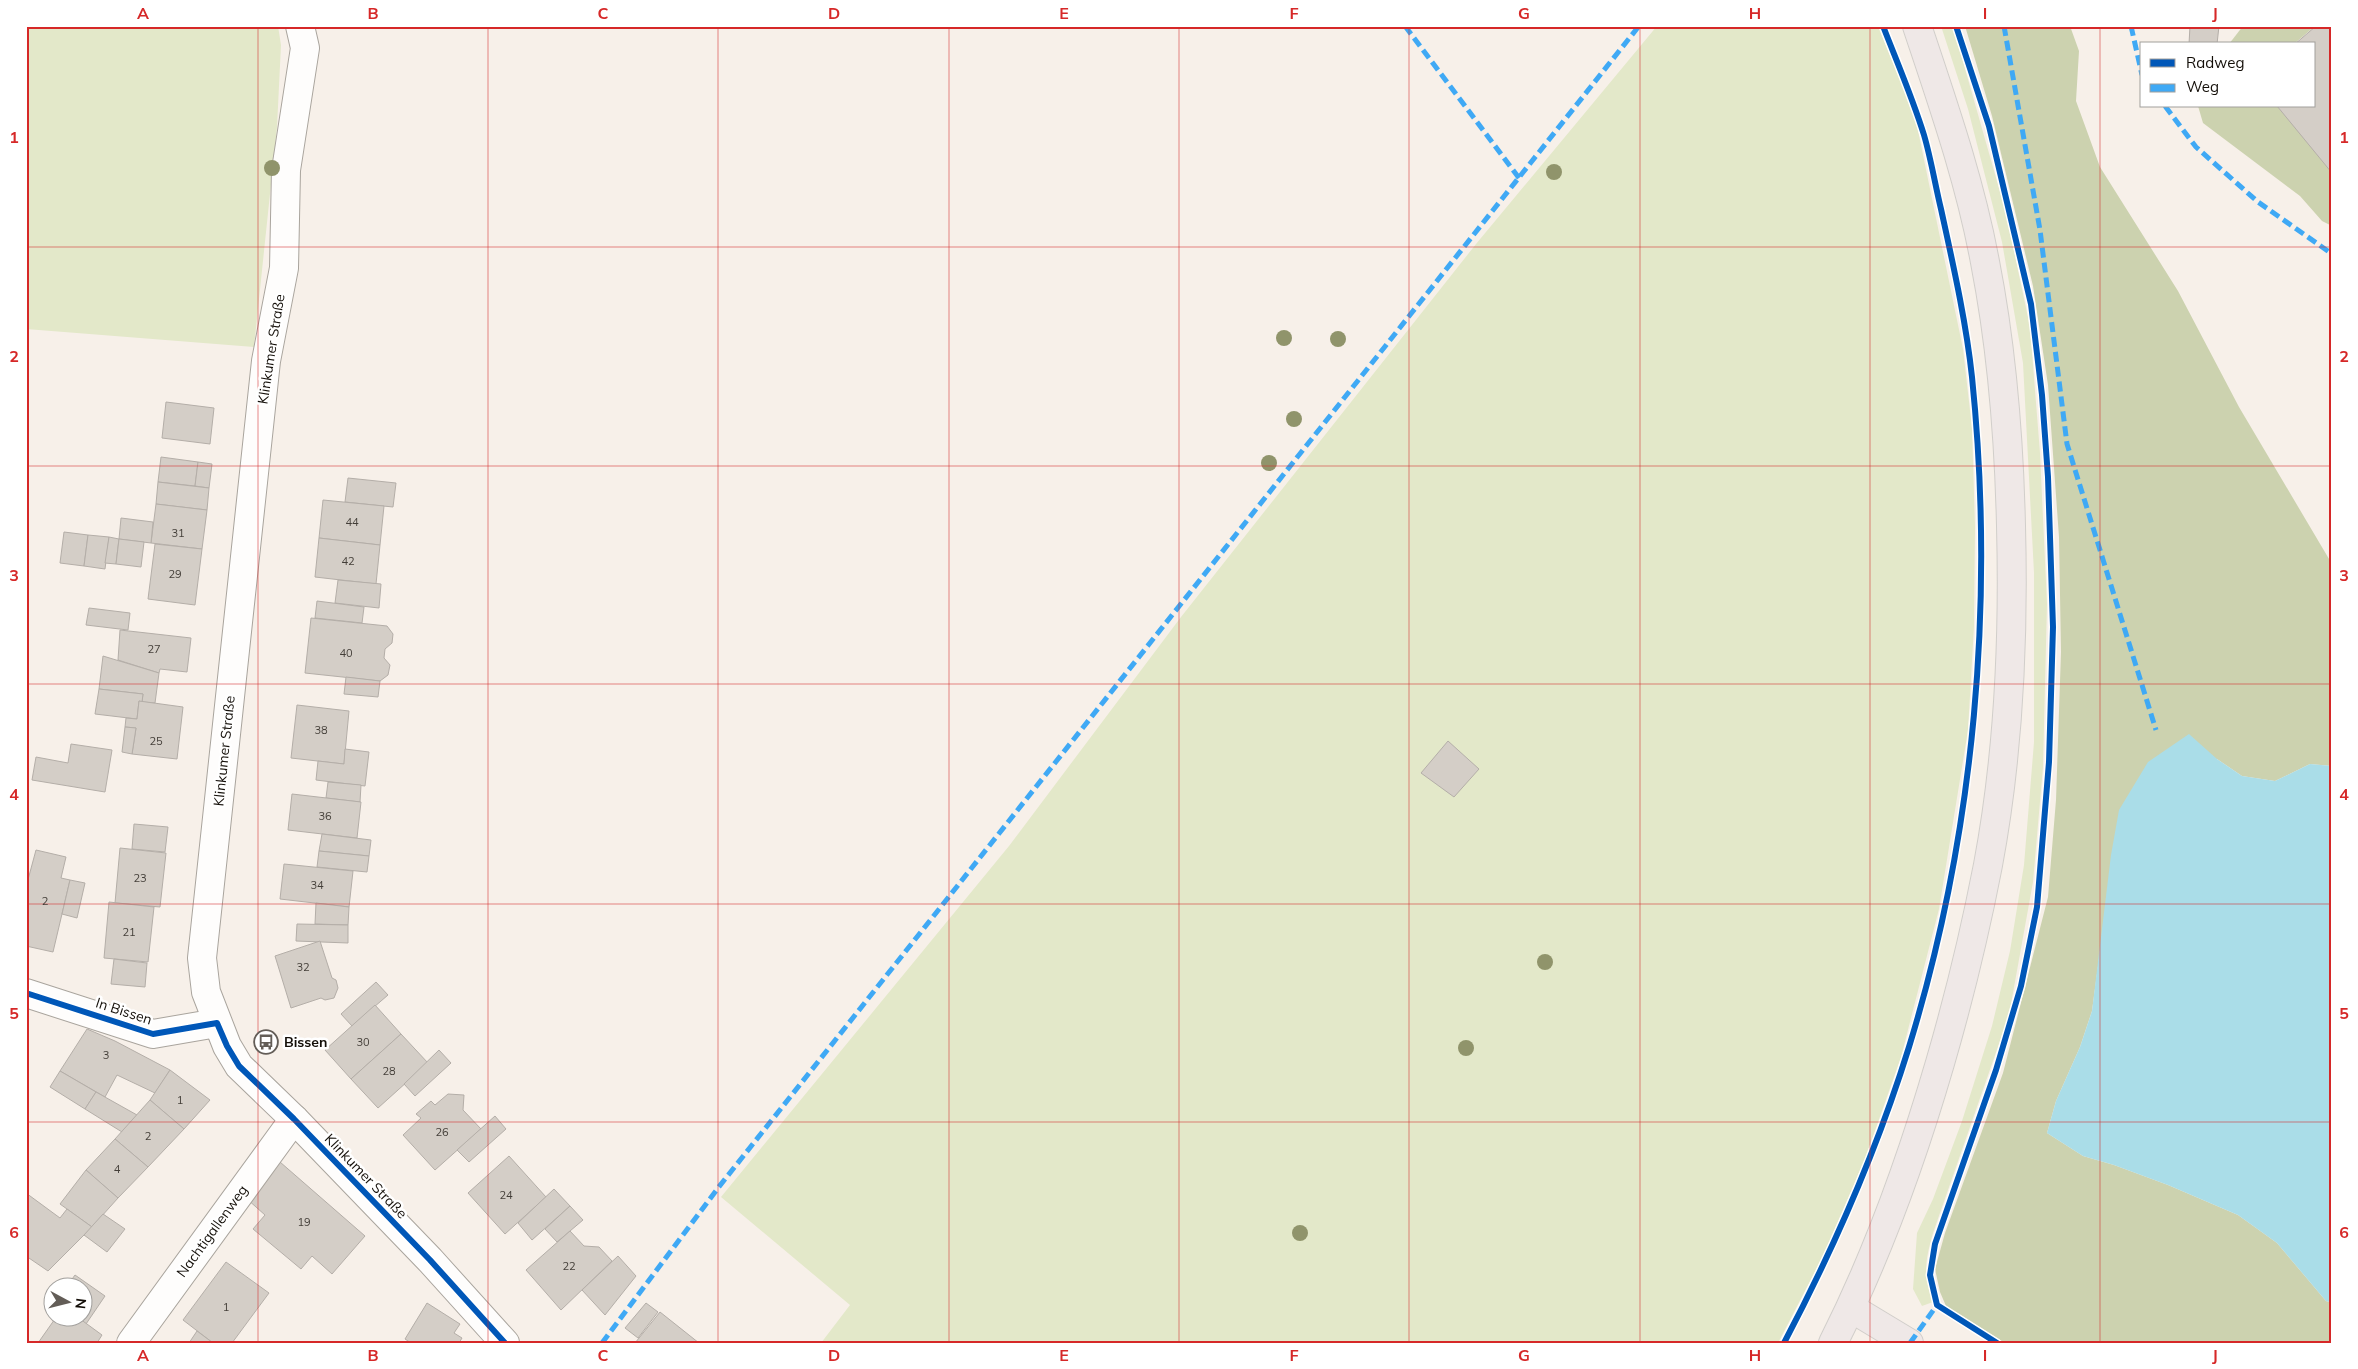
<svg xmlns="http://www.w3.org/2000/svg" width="2358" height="1369" font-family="Mulish,sans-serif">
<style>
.green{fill:#e3e8c9}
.forest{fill:#ccd2af}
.water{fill:#aadde8}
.building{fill:#d4cec7;stroke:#b4aea8}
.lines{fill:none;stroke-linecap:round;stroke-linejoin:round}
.minor-casing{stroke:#a9a49d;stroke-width:30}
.major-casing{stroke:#d1ceca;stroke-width:30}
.minor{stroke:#fefdfc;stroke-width:28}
.major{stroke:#efe8e7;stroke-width:28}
.quiet{stroke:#3fa9f5;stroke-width:5;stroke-dasharray:10 5;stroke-linecap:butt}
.cycleway-casing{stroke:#fff;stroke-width:9}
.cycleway{stroke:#0057b8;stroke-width:6}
.tree{fill:#90946b}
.grid{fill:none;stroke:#d62828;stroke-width:1;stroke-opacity:0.55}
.labels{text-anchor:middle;stroke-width:5;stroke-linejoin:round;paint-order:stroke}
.number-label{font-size:11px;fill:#433e38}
.street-label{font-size:14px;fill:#130e08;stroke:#fff}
.poi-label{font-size:14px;font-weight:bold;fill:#130e08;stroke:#fff;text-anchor:start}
.neatline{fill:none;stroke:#d62828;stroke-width:2}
.grid-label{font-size:16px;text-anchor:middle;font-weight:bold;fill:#d62828}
</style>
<rect width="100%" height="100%" fill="#f7f0e9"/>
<g class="green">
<path d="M 26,26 L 278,26 L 281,45 L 277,127 L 254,347 L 26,329 Z"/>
<path d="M 1657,26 L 1878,26 L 1915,116 L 1963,349 L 1972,428 L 1975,527 L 1974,626 L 1968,730 L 1939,909 L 1901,1057 L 1865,1159 L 1822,1258 L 1778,1343 L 821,1343 L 850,1305 L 721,1197 L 1009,846 L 1181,617 L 1476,244 Z"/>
<path d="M 1941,26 L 1952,26 L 1958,44 L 2006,213 L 2030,327 L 2040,453 L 2047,604 L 2043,767 L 2033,882 L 2009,1015 L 1933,1233 C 1925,1262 1923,1273 1933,1302 L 1922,1306 L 1913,1289 L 1917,1233 L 1933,1199 L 1962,1121 L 1992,1026 L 2010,951 L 2024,865 L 2034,742 L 2034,573 L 2023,363 L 2002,242 L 1968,109 Z"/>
</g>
<g class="forest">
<path d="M 1965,26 L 2070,26 L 2079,51 L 2076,101 L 2100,167 L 2178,291 L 2239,407 L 2332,564 L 2332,766 L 2310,764 L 2275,781 L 2242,776 L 2217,759 L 2105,913 L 2092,1011 L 2080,1047 L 2056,1101 L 2047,1133 L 2083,1156 L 2114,1165 L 2168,1185 L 2238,1215 L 2277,1243 L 2326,1301 L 2332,1303 L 2332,1343 L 2005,1343 L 1946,1306 L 1940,1292 L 1935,1269 L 1945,1233 L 2003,1073 L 2048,897 L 2056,800 L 2061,652 L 2059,537 L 2048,385 L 2033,286 L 1992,116 Z"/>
<path d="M 2243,26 L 2315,26 L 2294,44 L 2229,44 Z"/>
<path d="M 2198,106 L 2278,106 L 2332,171 L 2332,226 L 2322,221 L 2300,196 L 2203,123 Z"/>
</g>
<path class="water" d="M 2189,734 L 2217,759 L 2242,776 L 2275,781 L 2310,764 L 2332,766 L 2332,1303 L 2326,1301 L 2277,1243 L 2238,1215 L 2168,1185 L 2114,1165 L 2083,1156 L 2047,1133 L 2056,1101 L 2080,1047 L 2092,1011 L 2111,855 L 2119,810 L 2148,762 Z"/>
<g class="building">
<path d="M 2190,26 L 2219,26 L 2217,44 L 2189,44 Z"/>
<path d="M 2316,26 L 2332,26 L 2332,173 L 2277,106 L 2314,106 L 2314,44 L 2295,44 Z"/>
<path d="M 166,402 L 214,408 L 210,444 L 162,438 Z"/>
<path d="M 161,457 L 198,462 L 195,486 L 158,482 Z"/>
<path d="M 198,462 L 212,464 L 209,488 L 195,486 Z"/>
<path d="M 348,478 L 396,483 L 393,507 L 345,502 Z"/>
<path d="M 158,482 L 209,488 L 207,510 L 156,504 Z"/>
<path d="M 323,500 L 384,506 L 380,545 L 319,538 Z"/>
<path d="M 156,504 L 207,510 L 202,549 L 151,543 Z"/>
<path d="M 121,518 L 153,522 L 151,543 L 119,539 Z"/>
<path d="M 64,532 L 88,535 L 84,566 L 60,563 Z"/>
<path d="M 88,535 L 109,537 L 105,569 L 84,566 Z"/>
<path d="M 109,537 L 119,539 L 116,564 L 105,563 Z"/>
<path d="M 319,538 L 380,545 L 376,584 L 315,577 Z"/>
<path d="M 119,539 L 144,542 L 141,567 L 116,564 Z"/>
<path d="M 155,544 L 202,549 L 195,605 L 148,599 Z"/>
<path d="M 338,580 L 381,584 L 379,608 L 335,603 Z"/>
<path d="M 317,601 L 364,607 L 362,623 L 315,618 Z"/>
<path d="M 89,608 L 130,613 L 128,630 L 86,625 Z"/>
<path d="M 311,618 L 387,626 L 393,634 L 392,643 L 385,649 L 384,658 L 390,665 L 388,675 L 380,681 L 305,673 Z"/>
<path d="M 120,630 L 191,638 L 187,672 L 160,669 L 159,673 L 118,660 Z"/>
<path d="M 103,656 L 159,673 L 155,703 L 142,702 L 143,694 L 99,689 Z"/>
<path d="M 346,677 L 380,681 L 378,697 L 344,694 Z"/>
<path d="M 99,689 L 143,694 L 142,702 L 139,701 L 137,719 L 95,714 Z"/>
<path d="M 139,701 L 183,707 L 177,759 L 132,754 L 136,728 L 125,727 L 126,718 L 137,719 Z"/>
<path d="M 297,705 L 349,711 L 344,764 L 291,758 Z"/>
<path d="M 125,727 L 136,728 L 132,754 L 122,752 Z"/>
<path d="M 1448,741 L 1479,769 L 1454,797 L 1421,773 Z"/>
<path d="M 71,744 L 112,750 L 105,792 L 32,780 L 36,757 L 68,763 Z"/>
<path d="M 345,749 L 369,752 L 365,786 L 316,780 L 318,761 L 344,764 Z"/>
<path d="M 328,782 L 361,785 L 360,802 L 326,798 Z"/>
<path d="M 292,794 L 361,802 L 357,838 L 288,830 Z"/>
<path d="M 134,824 L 168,827 L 165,852 L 132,849 Z"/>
<path d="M 322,834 L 371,840 L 369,856 L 319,851 Z"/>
<path d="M 120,848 L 166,853 L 160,907 L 115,903 Z"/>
<path d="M 36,850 L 66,857 L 61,878 L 70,880 L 53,952 L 26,946 L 26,887 Z"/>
<path d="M 319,851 L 369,856 L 367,872 L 317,867 Z"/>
<path d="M 284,864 L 353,871 L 349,907 L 280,899 Z"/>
<path d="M 70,880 L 85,883 L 77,918 L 62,914 Z"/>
<path d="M 109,902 L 154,907 L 148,962 L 104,958 Z"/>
<path d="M 316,903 L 349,907 L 348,925 L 315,924 Z"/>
<path d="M 297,924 L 348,925 L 348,943 L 296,941 Z"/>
<path d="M 320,941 L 332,978 L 336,980 L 338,988 L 334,998 L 325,1000 L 321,998 L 291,1008 L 275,956 Z"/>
<path d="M 114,959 L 147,963 L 145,987 L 111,984 Z"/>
<path d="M 376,982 L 388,995 L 352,1026 L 341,1014 Z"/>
<path d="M 375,1005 L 401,1034 L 351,1079 L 325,1050 Z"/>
<path d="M 87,1029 L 115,1041 L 170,1070 L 155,1093 L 117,1075 L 105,1097 L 60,1071 Z"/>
<path d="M 401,1034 L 428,1063 L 378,1108 L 351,1079 Z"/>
<path d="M 439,1050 L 451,1063 L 415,1096 L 404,1084 Z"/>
<path d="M 170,1070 L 210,1100 L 184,1129 L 150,1100 Z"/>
<path d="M 60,1071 L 96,1092 L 85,1109 L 50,1087 Z"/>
<path d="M 96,1092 L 137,1115 L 122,1132 L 85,1109 Z"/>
<path d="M 448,1094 L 464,1095 L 463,1110 L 481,1129 L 435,1170 L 403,1135 L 421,1118 L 416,1114 L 431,1101 L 435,1105 Z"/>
<path d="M 150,1100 L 184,1129 L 148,1167 L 115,1139 Z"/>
<path d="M 495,1116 L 506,1129 L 469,1162 L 457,1150 Z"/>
<path d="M 115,1139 L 148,1167 L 118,1198 L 86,1170 Z"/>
<path d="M 509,1156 L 546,1197 L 505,1234 L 468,1193 Z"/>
<path d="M 280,1162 L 365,1236 L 332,1274 L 312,1256 L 301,1269 L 253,1229 L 265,1215 L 247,1199 Z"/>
<path d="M 86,1170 L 118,1198 L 92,1227 L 60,1204 Z"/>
<path d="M 554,1189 L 570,1206 L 532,1240 L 518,1223 Z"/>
<path d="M 26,1193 L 60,1218 L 67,1209 L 92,1227 L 48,1271 L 26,1256 Z"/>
<path d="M 570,1206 L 583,1220 L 557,1242 L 545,1229 Z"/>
<path d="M 103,1214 L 125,1229 L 107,1252 L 84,1235 Z"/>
<path d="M 570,1231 L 584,1246 L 599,1247 L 612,1261 L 561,1310 L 526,1270 Z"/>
<path d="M 618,1256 L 636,1276 L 605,1315 L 582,1290 Z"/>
<path d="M 226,1262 L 269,1293 L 232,1343 L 213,1343 L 183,1320 Z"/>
<path d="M 75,1275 L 105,1296 L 86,1324 L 76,1316 L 82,1316 L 82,1286 L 67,1286 Z"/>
<path d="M 427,1303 L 460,1324 L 454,1333 L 462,1338 L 459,1343 L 411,1343 L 405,1339 Z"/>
<path d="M 646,1303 L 658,1312 L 638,1338 L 625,1328 Z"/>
<path d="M 660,1312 L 699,1343 L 635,1343 Z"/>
<path d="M 57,1316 L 76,1316 L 102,1335 L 97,1343 L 38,1343 Z"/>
<path d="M 197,1331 L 213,1343 L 189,1343 Z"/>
</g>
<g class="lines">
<g class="minor-casing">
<g id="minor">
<path d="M 300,26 L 305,48 L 286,170 L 284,268 L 266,361 L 202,958 L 206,992 L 227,1046 L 239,1066 L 294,1119 L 430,1260 L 505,1343"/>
<path d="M 26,993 L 153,1034 L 217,1023"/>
<path d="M 131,1343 L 294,1119"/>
</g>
</g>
<g class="major-casing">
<g id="major">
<path d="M 1851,1308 L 1909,1343"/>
<path d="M 1833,1343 C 1878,1254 1912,1159 1940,1063 C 1959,998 1975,932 1988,865 C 2009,753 2014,639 2011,526 C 2009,437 2002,349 1985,262 C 1970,181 1943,104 1917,26"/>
</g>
</g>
<use href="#minor" class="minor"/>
<use href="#major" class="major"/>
<g class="quiet">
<path d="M 1405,26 L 1519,178"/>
<path d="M 2004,26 L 2040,230 L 2067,444 L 2156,730"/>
<path d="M 2131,26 L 2142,75"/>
<path d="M 2165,106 L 2196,147 L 2258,202 L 2332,254"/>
<path d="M 602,1343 L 718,1188 L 1639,26"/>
<path d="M 1910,1343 L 1937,1305"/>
</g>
<g class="cycleway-casing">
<g id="cycleway">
<path d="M 1956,26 L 1989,126 L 2031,304 L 2042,395 L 2048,477 L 2053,627 L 2049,762 L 2037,907 L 2021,986 L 1996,1070 L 1935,1244 L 1930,1275 L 1937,1305 L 1997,1343"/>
<path d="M 26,993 L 153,1034 L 217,1023 L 227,1046 L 239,1066 L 294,1119 L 430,1260 L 505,1343"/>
<path d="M 1784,1343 C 1834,1248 1877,1150 1909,1047 C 1975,832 1995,601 1972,377 C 1966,321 1953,264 1941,209 C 1935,184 1931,159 1924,135 C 1913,99 1897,62 1883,26"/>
</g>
</g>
<use href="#cycleway" class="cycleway"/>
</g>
<g class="tree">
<circle cx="272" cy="168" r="8"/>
<circle cx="1554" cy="172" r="8"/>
<circle cx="1284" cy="338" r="8"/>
<circle cx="1338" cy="339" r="8"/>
<circle cx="1294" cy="419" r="8"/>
<circle cx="1269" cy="463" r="8"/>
<circle cx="1545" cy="962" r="8"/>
<circle cx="1466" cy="1048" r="8"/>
<circle cx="1300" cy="1233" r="8"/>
</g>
<path class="grid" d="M 258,26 L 258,1343M 488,26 L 488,1343M 718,26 L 718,1343M 949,26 L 949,1343M 1179,26 L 1179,1343M 1409,26 L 1409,1343M 1640,26 L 1640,1343M 1870,26 L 1870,1343M 2100,26 L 2100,1343M 26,247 L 2332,247M 26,466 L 2332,466M 26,684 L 2332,684M 26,904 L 2332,904M 26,1122 L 2332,1122"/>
<defs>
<g id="bus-ring" transform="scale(1.25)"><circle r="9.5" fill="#fff" stroke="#635d57" stroke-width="1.5"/><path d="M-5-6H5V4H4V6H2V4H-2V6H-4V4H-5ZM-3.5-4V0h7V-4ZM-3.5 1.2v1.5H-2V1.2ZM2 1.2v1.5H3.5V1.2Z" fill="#635d57"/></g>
</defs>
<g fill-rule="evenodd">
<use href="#bus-ring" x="266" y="1042"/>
</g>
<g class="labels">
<g class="number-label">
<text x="352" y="526">44</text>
<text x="178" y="537">31</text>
<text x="348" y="565">42</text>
<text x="175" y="578">29</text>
<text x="154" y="653">27</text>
<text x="346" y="657">40</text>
<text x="321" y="734">38</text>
<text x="156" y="745">25</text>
<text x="325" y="820">36</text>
<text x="140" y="882">23</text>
<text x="317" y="889">34</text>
<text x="45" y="905">2</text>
<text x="129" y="936">21</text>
<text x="303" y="971">32</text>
<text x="363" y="1046">30</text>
<text x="106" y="1059">3</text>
<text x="389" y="1075">28</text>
<text x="180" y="1104">1</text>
<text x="442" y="1136">26</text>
<text x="148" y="1140">2</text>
<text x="117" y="1173">4</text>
<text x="506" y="1199">24</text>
<text x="304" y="1226">19</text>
<text x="569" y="1270">22</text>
<text x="226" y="1311">1</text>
</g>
<g class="street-label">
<text transform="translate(271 349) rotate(-81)" y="5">Klinkumer Straße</text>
<text transform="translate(224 751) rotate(-84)" y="5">Klinkumer Straße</text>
<text transform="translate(124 1011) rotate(18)" y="5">In Bissen</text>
<text transform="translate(366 1176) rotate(46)" y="5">Klinkumer Straße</text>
<text transform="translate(212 1231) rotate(-54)" y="5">Nachtigallenweg</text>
</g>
<g class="poi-label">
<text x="284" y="1047">Bissen</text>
</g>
</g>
<rect width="2358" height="1369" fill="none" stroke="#ffffff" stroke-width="55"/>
<rect x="2140" y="42" width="175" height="65" fill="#ffffff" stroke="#a19f9c"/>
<rect x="2150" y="59" width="25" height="8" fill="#0057b8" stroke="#a19f9c"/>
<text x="2186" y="68" font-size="15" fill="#130e08">Radweg</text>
<rect x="2150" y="84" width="25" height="8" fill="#3fa9f5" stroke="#a19f9c"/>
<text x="2186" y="92" font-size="15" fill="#130e08">Weg</text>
<g transform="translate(68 1302) rotate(97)"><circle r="24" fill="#ffffff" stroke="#a19f9c"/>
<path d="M0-4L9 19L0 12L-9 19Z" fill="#635d57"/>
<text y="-8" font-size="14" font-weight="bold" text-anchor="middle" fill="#130e08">N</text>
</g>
<rect x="28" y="28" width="2302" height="1314" class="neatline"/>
<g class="grid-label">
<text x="143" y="19">A</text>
<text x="373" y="19">B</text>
<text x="603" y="19">C</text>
<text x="834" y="19">D</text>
<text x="1064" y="19">E</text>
<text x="1294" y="19">F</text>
<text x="1524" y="19">G</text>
<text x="1755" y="19">H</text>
<text x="1985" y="19">I</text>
<text x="2215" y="19">J</text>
<text x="14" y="143">1</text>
<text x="2344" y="143">1</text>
<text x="14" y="362">2</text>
<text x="2344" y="362">2</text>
<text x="14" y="581">3</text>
<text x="2344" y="581">3</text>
<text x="14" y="800">4</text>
<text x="2344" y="800">4</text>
<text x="14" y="1019">5</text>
<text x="2344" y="1019">5</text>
<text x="14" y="1238">6</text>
<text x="2344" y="1238">6</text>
<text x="143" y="1361">A</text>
<text x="373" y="1361">B</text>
<text x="603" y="1361">C</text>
<text x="834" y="1361">D</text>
<text x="1064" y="1361">E</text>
<text x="1294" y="1361">F</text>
<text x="1524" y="1361">G</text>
<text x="1755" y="1361">H</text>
<text x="1985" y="1361">I</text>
<text x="2215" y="1361">J</text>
</g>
</svg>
